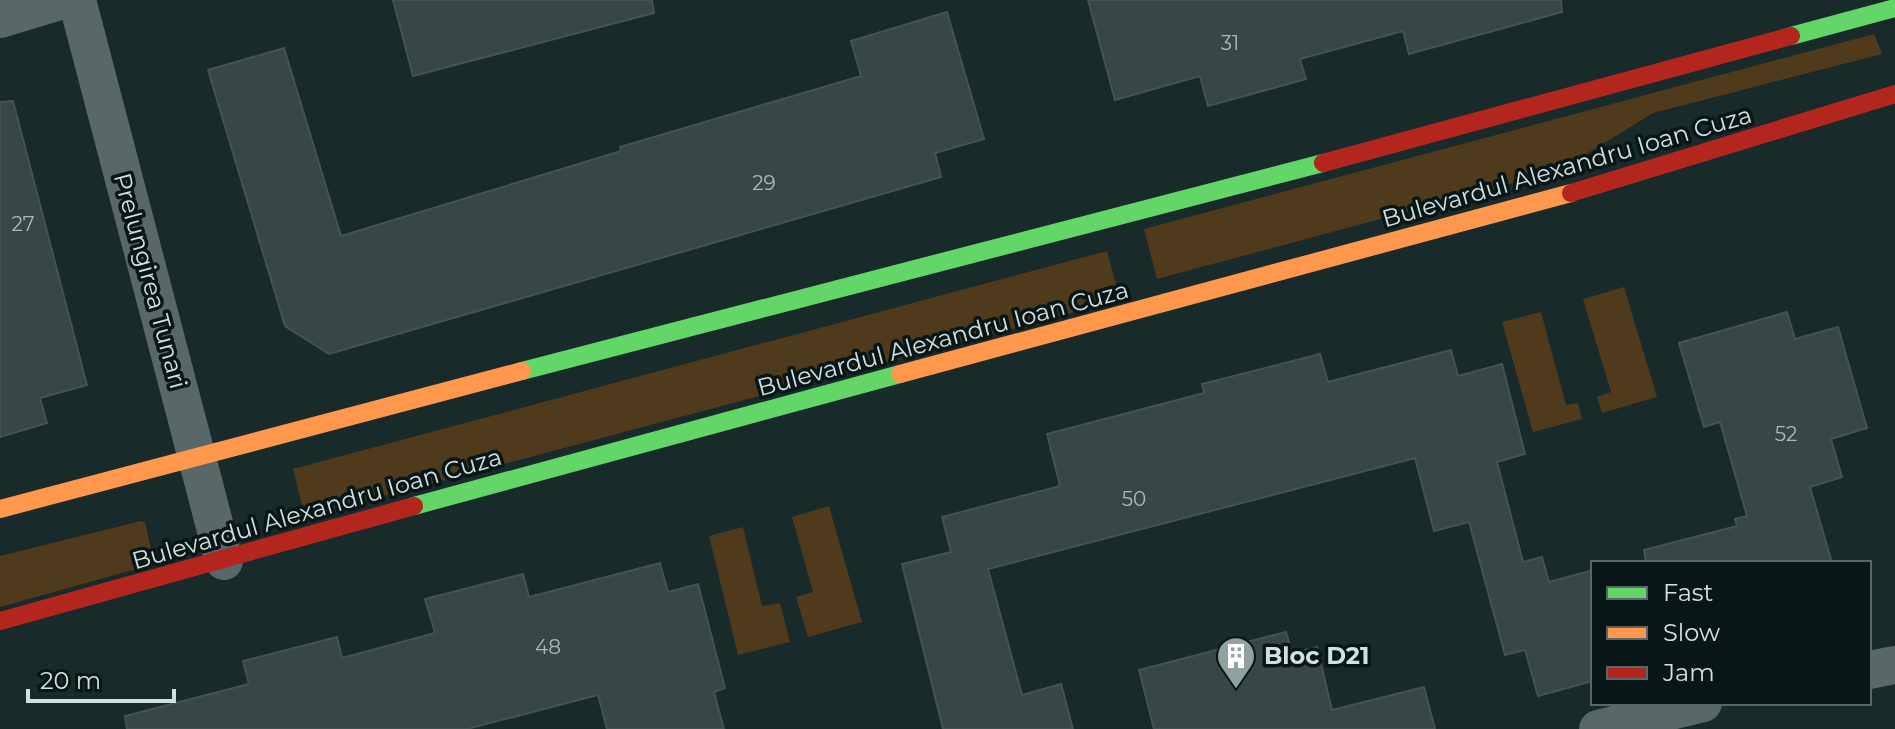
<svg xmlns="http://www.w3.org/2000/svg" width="1895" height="729" font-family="Montserrat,sans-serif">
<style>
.green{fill:#4f3a1b}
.building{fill:#384647;stroke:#445253;stroke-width:2}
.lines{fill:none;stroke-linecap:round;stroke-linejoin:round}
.street{stroke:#596768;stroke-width:38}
.fast{stroke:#63d668;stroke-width:18}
.slow{stroke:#ff974d;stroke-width:18}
.jam{stroke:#b3261e;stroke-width:18}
.labels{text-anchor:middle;stroke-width:7;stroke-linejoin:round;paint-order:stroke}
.number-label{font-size:20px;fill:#aababb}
.street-label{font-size:24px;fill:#d0e1e2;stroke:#091617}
.poi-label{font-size:24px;font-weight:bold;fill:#d0e1e2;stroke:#091617;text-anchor:start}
</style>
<rect width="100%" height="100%" fill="#192a2b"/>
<g class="green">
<path d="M 1874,34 L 1882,54 L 1653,113 L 1559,171 L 1157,279 L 1144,229 Z"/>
<path d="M 1107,251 L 1120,300 L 305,517 L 293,469 Z"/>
<path d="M 1624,287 L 1657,397 L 1602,413 L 1597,397 L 1611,392 L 1583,299 Z"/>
<path d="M 1541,312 L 1566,405 L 1578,403 L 1582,419 L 1533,432 L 1502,322 Z"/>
<path d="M 829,506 L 862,622 L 808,637 L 796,597 L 813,592 L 792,517 Z"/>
<path d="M 141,521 L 145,522 L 154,564 L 0,607 L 0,556 Z"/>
<path d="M 743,527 L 762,606 L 780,603 L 790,642 L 738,655 L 709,536 Z"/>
</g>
<g class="building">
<path d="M 393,0 L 652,0 L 654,13 L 413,76 Z"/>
<path d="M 1088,0 L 1561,0 L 1562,12 L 1409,54 L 1403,31 L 1300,59 L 1306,79 L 1208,106 L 1200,76 L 1115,100 Z"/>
<path d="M 947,12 L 984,139 L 935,153 L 941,177 L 329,354 L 285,326 L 208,70 L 284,48 L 341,236 L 621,151 L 620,147 L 861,76 L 851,41 Z"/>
<path d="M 13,101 L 87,385 L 40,398 L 47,423 L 0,437 L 0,102 Z"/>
<path d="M 1787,312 L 1795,339 L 1838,327 L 1867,428 L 1831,439 L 1842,477 L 1810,487 L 1832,563 L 1646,563 L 1644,550 L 1737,526 L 1735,519 L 1747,516 L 1720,422 L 1704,427 L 1679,343 Z"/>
<path d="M 1451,350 L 1458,376 L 1502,364 L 1525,454 L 1497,462 L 1523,562 L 1542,557 L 1549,582 L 1593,570 L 1593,681 L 1538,696 L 1525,650 L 1505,655 L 1469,522 L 1434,531 L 1415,458 L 988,569 L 1022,695 L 1061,684 L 1073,729 L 943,729 L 902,564 L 951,552 L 942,517 L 1060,486 L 1047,434 L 1204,393 L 1202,384 L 1320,354 L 1328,382 Z"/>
<path d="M 660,563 L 668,592 L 698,584 L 725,688 L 714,692 L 724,729 L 607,729 L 598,695 L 467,729 L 127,729 L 125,716 L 249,684 L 243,661 L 337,637 L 342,658 L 435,633 L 425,599 L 523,574 L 529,597 Z"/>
<path d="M 1286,632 L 1292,653 L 1317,647 L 1332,710 L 1424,687 L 1435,729 L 1154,729 L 1139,670 Z"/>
</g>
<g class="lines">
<g class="street">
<path d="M 77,0 L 224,561"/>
<path d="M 0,19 L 63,0"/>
<path d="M 1869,670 L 1895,665"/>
<path d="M 1598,729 L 1703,703"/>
</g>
<g class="fast">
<path d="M 1791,36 L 1895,8"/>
<path d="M 522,371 L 1323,163"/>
<path d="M 414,506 L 900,374"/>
</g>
<g class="slow">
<path d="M 900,374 L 1571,193"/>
<path d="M 0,509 L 522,371"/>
</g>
<g class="jam">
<path d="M 1323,163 L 1791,36"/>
<path d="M 1571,193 L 1895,94"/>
<path d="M 0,621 L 414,506"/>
</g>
</g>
<defs>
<g id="building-pin" transform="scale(2)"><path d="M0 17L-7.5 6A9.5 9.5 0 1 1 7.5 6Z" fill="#90a1a2" stroke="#091617"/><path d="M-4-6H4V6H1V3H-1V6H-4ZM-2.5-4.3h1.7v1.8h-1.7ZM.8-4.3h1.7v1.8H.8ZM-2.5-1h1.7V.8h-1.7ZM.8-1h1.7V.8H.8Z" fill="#fff"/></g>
</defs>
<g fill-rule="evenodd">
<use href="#building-pin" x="1236" y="656"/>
</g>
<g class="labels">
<g class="number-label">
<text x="1230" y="50">31</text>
<text x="764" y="190">29</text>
<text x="23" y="231">27</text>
<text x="1786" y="441">52</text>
<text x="1134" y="506">50</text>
<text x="548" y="654">48</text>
</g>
<g class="street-label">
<text transform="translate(1567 167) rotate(-16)" y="8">Bulevardul Alexandru Ioan Cuza</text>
<text transform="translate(150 281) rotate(75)" y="8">Prelungirea Tunari</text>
<text transform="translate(943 339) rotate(-15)" y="8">Bulevardul Alexandru Ioan Cuza</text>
<text transform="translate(317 509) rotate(-16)" y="8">Bulevardul Alexandru Ioan Cuza</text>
</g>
<g class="poi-label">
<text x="1264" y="664">Bloc D21</text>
</g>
</g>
<rect x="1591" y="561" width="280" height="144" fill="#091617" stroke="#596768" stroke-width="2"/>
<rect x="1607" y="587" width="40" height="12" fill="#63d668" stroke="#596768" stroke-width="2"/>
<text x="1663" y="601" font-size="24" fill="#d0e1e2">Fast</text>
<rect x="1607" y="627" width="40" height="12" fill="#ff974d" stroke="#596768" stroke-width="2"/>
<text x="1663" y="641" font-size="24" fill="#d0e1e2">Slow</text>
<rect x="1607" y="667" width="40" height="12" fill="#b3261e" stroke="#596768" stroke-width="2"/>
<text x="1663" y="681" font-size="24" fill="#d0e1e2">Jam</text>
<path d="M28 689v12h146v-12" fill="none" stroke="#d0e1e2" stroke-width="4"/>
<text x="40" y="689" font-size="24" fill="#d0e1e2" stroke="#091617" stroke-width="6" paint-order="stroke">20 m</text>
</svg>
